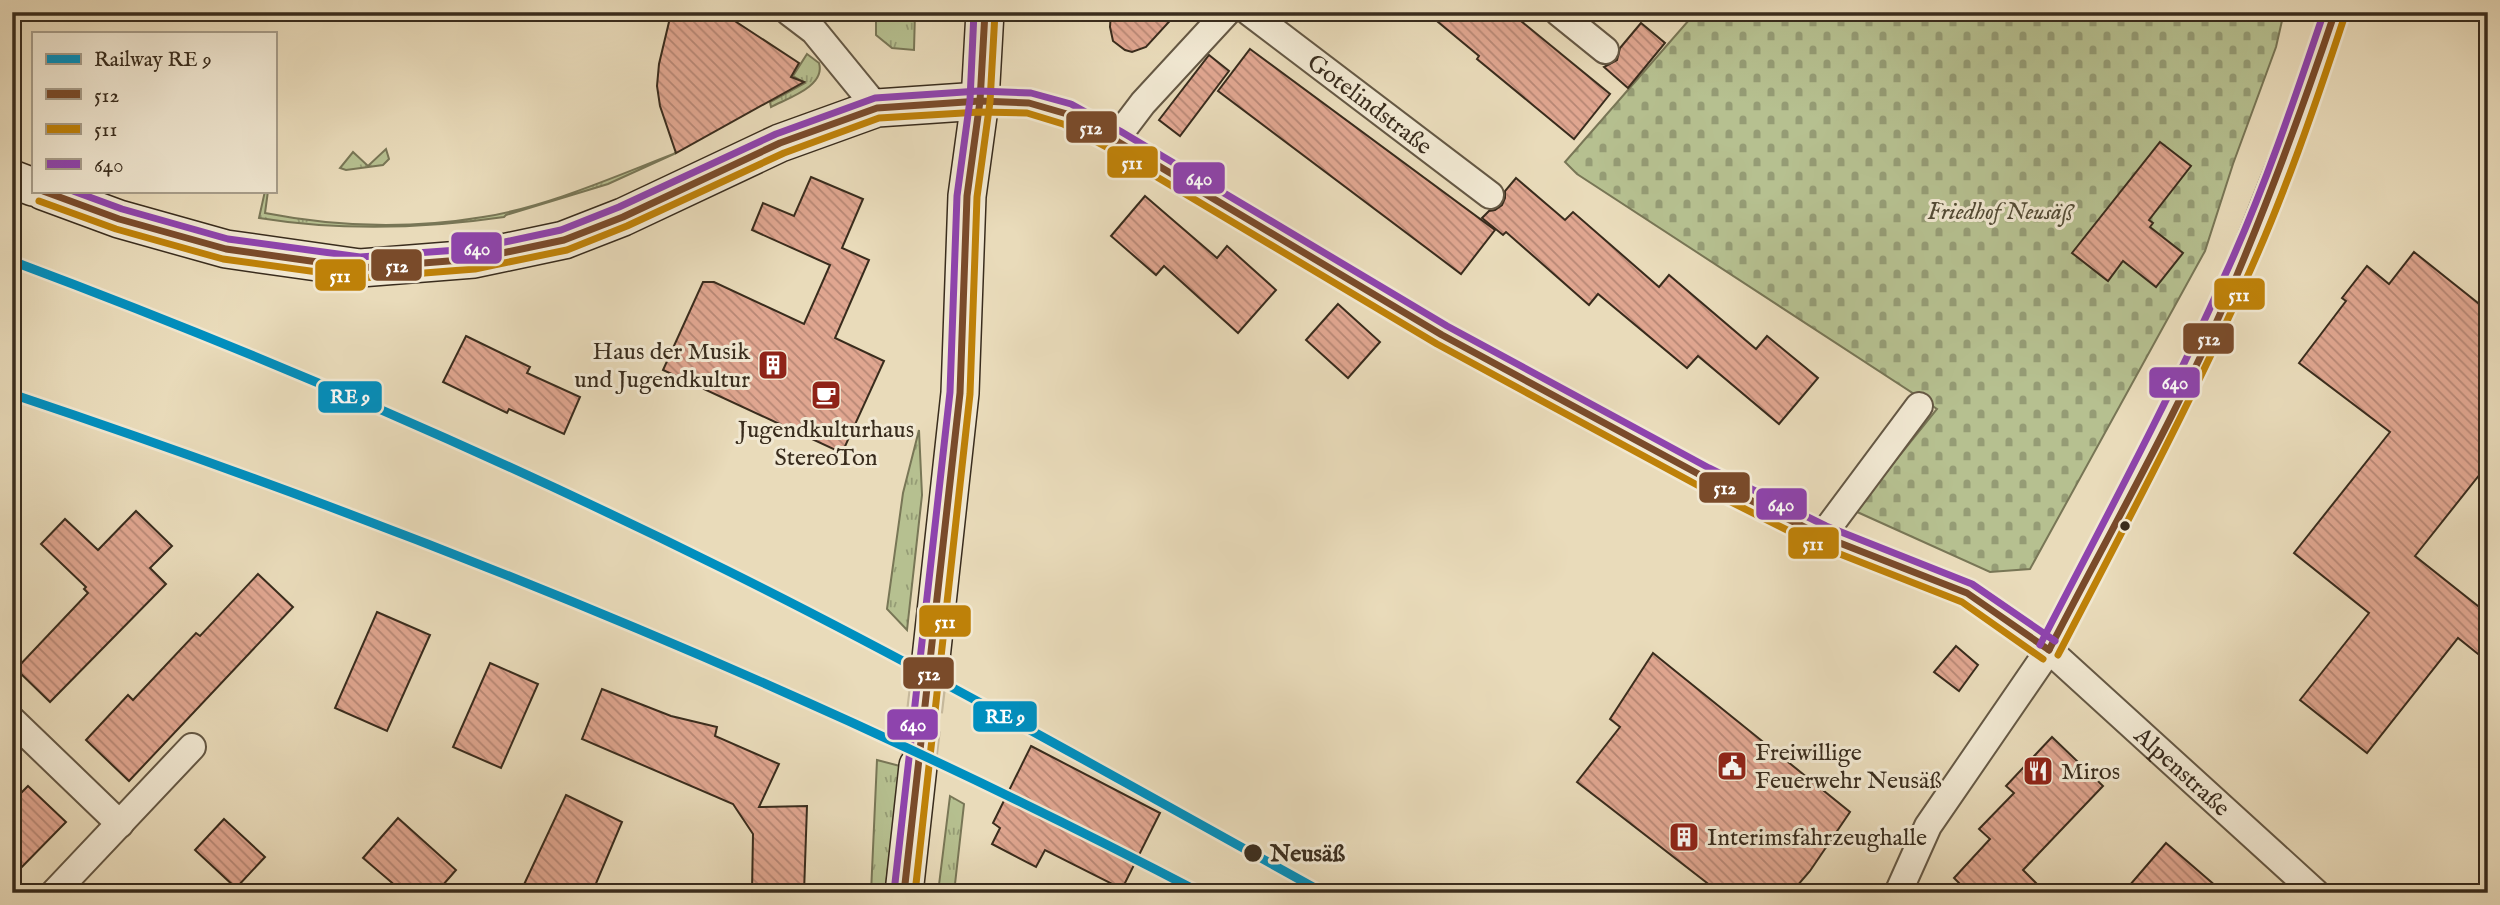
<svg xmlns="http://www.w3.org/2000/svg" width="2500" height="905" font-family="'IM FELL English',serif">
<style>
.grass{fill:url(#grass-tufts);stroke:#787656;stroke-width:2}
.cemetery{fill:url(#cemetery-stones);stroke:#787656;stroke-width:2}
.building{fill:url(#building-back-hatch);stroke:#392c1d;stroke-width:2}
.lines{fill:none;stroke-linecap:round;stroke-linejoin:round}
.secondary-tunnel{stroke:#c6b89b;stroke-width:37;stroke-dasharray:37 18;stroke-linecap:butt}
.street-casing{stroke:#655844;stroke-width:30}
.secondary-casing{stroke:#392c1d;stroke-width:40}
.street{stroke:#f1e8d2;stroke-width:26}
.secondary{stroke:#f1e8d2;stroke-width:37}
.bus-1-casing{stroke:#f1e8d2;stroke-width:12}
.bus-2-casing{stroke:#f1e8d2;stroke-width:12}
.bus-3-casing{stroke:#f1e8d2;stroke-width:12}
.bus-1{stroke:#7a4b2a;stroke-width:7}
.bus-2{stroke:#be8109;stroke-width:7}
.bus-3{stroke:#8e44ad;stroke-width:7}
.rail-1-casing{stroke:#f1e8d2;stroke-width:14}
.rail-1{stroke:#008fbf;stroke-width:9}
.bus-dot{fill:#392c1d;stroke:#f1e8d2;stroke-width:2.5}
.labels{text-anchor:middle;stroke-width:6;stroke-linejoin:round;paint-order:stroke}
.street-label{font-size:24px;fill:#392c1d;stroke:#f1e8d2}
.park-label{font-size:24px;font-style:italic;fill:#524a34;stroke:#f1e8d2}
.poi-label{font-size:24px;fill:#392c1d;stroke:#f1e8d2;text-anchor:start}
.stop-label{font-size:24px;font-weight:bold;fill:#392c1d;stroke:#f1e8d2;text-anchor:start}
.line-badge{stroke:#f1e8d2;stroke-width:2.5}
.badge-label{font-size:19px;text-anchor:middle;font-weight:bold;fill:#fff}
</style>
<defs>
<pattern id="grass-tufts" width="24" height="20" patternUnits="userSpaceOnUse" patternTransform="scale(1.75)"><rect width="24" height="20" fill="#b6c090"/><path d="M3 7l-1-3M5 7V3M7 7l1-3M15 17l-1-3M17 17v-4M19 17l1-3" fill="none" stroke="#959c75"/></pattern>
<pattern id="cemetery-stones" width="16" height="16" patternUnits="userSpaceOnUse" patternTransform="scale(1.75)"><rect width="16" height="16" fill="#b6c090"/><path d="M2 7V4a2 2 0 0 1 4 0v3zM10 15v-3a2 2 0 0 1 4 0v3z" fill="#959c75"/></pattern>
<pattern id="building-back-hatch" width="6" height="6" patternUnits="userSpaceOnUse" patternTransform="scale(1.75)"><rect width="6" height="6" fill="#e0a690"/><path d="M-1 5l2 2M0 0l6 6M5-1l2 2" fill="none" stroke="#b78775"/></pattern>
</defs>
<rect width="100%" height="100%" fill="#e9dbba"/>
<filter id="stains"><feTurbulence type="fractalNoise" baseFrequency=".00286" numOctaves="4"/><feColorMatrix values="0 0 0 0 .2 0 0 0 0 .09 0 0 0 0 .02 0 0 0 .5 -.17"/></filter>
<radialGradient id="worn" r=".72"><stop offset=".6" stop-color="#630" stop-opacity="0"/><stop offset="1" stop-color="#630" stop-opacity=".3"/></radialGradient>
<g class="grass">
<path d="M 876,12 L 915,12 L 914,50 L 892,48 L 876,35 Z"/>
<path d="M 807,54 L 819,63 C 826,86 788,98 771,107 L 770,102 L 805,83 L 793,76 Z"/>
<path d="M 386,149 L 389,159 L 383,165 L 346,170 L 340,168 L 353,152 L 368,166 Z"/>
<path d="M 676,153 L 608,184 L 506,215 L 504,217 C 422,229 340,231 259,218 L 265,191 L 268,191 L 265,213 C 336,227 411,229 483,217 C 547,207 616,176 676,153 Z"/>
<path d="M 919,430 L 922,495 L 907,630 L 887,609 L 903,493 Z"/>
<path d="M 877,760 L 900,766 L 885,893 L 871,893 Z"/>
<path d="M 950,796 L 964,804 L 954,893 L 938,893 Z"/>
</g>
<path class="cemetery" d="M 1696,12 L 2284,12 L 2276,47 L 2233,164 L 2205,251 L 2030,569 L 1990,572 L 1855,511 L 1937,409 L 1577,174 L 1565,162 Z"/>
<g class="building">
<path d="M 676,12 L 721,12 L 799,63 L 791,77 L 804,82 L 676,153 L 660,106 L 657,86 L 659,64 L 669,22 Z"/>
<path d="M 1111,12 L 1178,12 L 1146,47 L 1132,52 L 1125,50 L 1113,41 L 1110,27 Z"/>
<path d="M 1426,12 L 1510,12 L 1610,94 L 1574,139 L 1477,59 L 1479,56 Z"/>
<path d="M 1641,23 L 1665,43 L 1628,88 L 1604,67 L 1617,60 L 1620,48 Z"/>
<path d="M 1250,49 L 1495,230 L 1461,274 L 1218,91 Z"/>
<path d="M 1209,55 L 1229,71 L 1180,136 L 1159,120 Z"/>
<path d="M 2160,142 L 2191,166 L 2149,220 L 2153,223 L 2150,227 L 2183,253 L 2156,287 L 2123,261 L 2108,281 L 2072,253 Z"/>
<path d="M 811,177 L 863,199 L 842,248 L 869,260 L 835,338 L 884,361 L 842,453 L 663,370 L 703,282 L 714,282 L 804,324 L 830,265 L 752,230 L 763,203 L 794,216 Z"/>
<path d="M 1516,178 L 1565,220 L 1573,212 L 1659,287 L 1669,275 L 1756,349 L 1767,336 L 1818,378 L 1779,424 L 1698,356 L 1687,368 L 1598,294 L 1589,305 L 1506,232 L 1503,235 L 1482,218 L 1489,211 L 1495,210 L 1502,205 L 1505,198 L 1505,191 Z"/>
<path d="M 1145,196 L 1217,258 L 1227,246 L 1276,290 L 1238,333 L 1164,266 L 1156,275 L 1111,236 Z"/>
<path d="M 2414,252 L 2488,311 L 2488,464 L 2415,556 L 2488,614 L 2488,662 L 2458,638 L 2367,753 L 2300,700 L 2369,613 L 2294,553 L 2390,432 L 2299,363 L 2346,301 L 2342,298 L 2367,266 L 2389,284 Z"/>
<path d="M 1338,304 L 1380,342 L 1348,378 L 1306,340 Z"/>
<path d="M 466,336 L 530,367 L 527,373 L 580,397 L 564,434 L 509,409 L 507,413 L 443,382 Z"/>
<path d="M 136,511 L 172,546 L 150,568 L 166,584 L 50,702 L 16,669 L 88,593 L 84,589 L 86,587 L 41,544 L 65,519 L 98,550 Z"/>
<path d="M 258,574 L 293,607 L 129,781 L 86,740 L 128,695 L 133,700 L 196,633 L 200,636 Z"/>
<path d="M 377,612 L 430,635 L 387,731 L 335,708 Z"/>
<path d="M 1956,646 L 1978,665 L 1959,691 L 1934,672 Z"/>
<path d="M 1653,653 L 1850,812 L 1810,871 L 1791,893 L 1720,893 L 1577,782 L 1620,727 L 1610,719 Z"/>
<path d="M 490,663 L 538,684 L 501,768 L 453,747 Z"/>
<path d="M 602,689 L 671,716 L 717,727 L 715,736 L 779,764 L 759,807 L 807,806 L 804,893 L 752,893 L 753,834 L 733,804 L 582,739 Z"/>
<path d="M 2052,737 L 2103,786 L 2023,870 L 2046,893 L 1969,893 L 1954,878 L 1990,839 L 1979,829 L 2014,793 L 2006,786 Z"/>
<path d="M 1031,746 L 1160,813 L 1122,889 L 1045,850 L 1036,867 L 992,844 L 1000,828 L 993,823 Z"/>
<path d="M 28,786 L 66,822 L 12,877 L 12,802 Z"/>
<path d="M 566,795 L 622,822 L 592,893 L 520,893 Z"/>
<path d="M 398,818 L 456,870 L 436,893 L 404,893 L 363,858 Z"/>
<path d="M 224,819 L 265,857 L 236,888 L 195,850 Z"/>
<path d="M 2166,843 L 2224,893 L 2123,893 Z"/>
</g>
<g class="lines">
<path class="secondary-tunnel" d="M 918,766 L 931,658"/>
<g class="street-casing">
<g id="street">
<path d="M 789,12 L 814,31 L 877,108"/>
<path id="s1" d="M 1249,12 L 1490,195"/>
<path d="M 1558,12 L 1605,50"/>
<path id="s2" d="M 980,101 L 1029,103 L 1067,114 L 1115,140 L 1442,335 L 1704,477 L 1822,536 L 1967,593 L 2049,650 L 2316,893"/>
<path d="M 1115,140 L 1143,103 L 1227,12"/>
<path d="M 1822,536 L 1919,406"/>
<path d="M 12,720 L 120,824"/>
<path d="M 54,893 L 192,747"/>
<path d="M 1898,893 L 1928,826 L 2049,650 L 2180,397 L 2236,277 L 2303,108 L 2335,12"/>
</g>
</g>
<g class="secondary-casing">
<g id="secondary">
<path d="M 12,179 L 33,187"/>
<path d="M 43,191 L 119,219 L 226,249 L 360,268 L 474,259 L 564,240 L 623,217 L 780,143 L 877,108 L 980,101"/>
<path d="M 931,658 L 960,393 L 967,196 L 980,101 L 985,12"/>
<path d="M 904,893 L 918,766"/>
</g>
</g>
<use href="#street" class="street"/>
<use href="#secondary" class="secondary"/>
<g class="bus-1-casing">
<g id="bus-1">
<path d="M 43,191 L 119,219 L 226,249 L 360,268 L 474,259 L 564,240 L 623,217 L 780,143 L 877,108 L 980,101 L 1029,103 L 1067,114 L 1115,140 L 1442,335 L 1704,477 L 1822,536 L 1967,593 L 2049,650"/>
<path d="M 2049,650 C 2113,526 2183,404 2237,275 C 2273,189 2305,101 2335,12"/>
<path d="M 904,893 L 960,393 L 967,196 L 980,101 L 985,12"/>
</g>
</g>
<g class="bus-2-casing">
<g id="bus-2">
<path d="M 39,201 L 116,229 L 223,259 L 361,278 L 475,269 L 567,250 L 627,226 L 784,153 L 879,118 L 980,112 L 1027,113 L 1063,124 L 1110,149 L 1437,344 L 1699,486 L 1817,545 L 1962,602 L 2043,659"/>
<path d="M 2058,655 C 2122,532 2187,410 2244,284 C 2284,197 2315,106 2345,15"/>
<path d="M 915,893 L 970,394 L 977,197 L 990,102 L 995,13"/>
</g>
</g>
<g class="bus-3-casing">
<g id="bus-3">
<path d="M 73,191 L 122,209 L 228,239 L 360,257 L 472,249 L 561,230 L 619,207 L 776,134 L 875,98 L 979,91 L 1031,93 L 1071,104 L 1120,131 L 1447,326 L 1709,468 L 1826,526 L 1972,584 L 2055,641"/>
<path d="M 2040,645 C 2103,523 2169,401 2225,275 C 2264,190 2294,101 2324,12"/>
<path d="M 894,892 L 950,392 L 957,196 L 970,100 L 974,12"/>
</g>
</g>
<use href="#bus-1" class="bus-1"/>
<use href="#bus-2" class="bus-2"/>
<use href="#bus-3" class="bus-3"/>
<g class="rail-1-casing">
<g id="rail-1">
<path d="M 12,261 C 255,352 492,454 724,569 C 928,670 1125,783 1324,893"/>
<path d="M 12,394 C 421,531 819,693 1201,893"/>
</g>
</g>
<use href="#rail-1" class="rail-1"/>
</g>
<defs>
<g id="building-square" transform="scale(1.575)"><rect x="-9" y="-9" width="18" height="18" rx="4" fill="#8f2418" stroke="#f1e8d2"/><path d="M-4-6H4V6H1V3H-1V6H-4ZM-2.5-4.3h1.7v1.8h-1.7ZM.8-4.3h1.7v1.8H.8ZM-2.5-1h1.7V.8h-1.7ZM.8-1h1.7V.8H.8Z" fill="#fff"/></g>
<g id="cafe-square" transform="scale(1.575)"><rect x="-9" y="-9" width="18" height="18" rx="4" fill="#8f2418" stroke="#f1e8d2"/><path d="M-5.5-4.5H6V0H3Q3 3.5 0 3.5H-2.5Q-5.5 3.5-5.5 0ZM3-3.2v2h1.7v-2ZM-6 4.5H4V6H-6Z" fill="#fff"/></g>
<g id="civic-square" transform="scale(1.575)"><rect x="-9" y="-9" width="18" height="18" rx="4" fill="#8f2418" stroke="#f1e8d2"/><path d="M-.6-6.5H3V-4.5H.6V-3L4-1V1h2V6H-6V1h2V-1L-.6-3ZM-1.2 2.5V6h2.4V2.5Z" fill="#fff"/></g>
<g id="restaurant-square" transform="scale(1.575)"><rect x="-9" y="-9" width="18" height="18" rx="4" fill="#8f2418" stroke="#f1e8d2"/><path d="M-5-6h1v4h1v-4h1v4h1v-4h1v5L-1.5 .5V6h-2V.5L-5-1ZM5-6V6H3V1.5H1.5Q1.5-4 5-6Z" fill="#fff"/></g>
</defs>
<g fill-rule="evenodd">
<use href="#building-square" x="773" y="365"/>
<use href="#cafe-square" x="826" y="395"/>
<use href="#civic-square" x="1732" y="766"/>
<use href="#restaurant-square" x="2038" y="771"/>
<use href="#building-square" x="1684" y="837"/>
</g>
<g class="bus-dot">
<circle cx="2125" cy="526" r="6"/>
<circle cx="1253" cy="853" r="10"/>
</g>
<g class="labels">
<g class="street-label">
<text dy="8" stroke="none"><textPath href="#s1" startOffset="152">Gotelindstraße</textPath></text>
<text dy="8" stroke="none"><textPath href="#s2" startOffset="1390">Alpenstraße</textPath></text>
</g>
<g class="park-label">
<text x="2000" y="219">Friedhof Neusäß</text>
</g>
<g class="poi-label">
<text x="750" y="359" text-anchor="end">Haus der Musik<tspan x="750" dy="28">und Jugendkultur</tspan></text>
<text x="826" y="437" text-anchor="middle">Jugendkulturhaus<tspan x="826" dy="28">StereoTon</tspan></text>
<text x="1755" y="760">Freiwillige<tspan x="1755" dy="28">Feuerwehr Neusäß</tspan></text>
<text x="2061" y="779">Miros</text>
<text x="1707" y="845">Interimsfahrzeughalle</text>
</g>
<g class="stop-label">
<text x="1270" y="861">Neusäß</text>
</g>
</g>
<g class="line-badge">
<rect x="1065" y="110" width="53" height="34" rx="7" fill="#7a4b2a"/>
<rect x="1106" y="145" width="53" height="34" rx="7" fill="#be8109"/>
<rect x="1172" y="161" width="54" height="34" rx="7" fill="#8e44ad"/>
<rect x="450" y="231" width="53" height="34" rx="7" fill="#8e44ad"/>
<rect x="370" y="248" width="53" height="34" rx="7" fill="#7a4b2a"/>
<rect x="314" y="258" width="53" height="34" rx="7" fill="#be8109"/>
<rect x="2213" y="277" width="53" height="34" rx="7" fill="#be8109"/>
<rect x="2182" y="322" width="53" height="33" rx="7" fill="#7a4b2a"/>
<rect x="2148" y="366" width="53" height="33" rx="7" fill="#8e44ad"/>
<rect x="317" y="380" width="66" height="34" rx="7" fill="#008fbf"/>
<rect x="1698" y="471" width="53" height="33" rx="7" fill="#7a4b2a"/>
<rect x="1755" y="487" width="53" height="34" rx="7" fill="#8e44ad"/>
<rect x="1787" y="526" width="53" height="34" rx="7" fill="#be8109"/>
<rect x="918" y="604" width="54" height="34" rx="7" fill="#be8109"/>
<rect x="902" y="656" width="53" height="34" rx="7" fill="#7a4b2a"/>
<rect x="972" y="700" width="66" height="33" rx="7" fill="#008fbf"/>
<rect x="886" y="708" width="53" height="33" rx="7" fill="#8e44ad"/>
</g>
<g class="badge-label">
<text x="1091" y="134">512</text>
<text x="1132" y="169">511</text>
<text x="1199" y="185">640</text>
<text x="477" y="255">640</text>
<text x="397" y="272">512</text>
<text x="340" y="282">511</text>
<text x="2239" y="301">511</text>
<text x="2209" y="345">512</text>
<text x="2175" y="389">640</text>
<text x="350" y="403">RE 9</text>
<text x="1725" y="494">512</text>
<text x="1781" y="511">640</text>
<text x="1813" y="550">511</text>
<text x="945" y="628">511</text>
<text x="929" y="680">512</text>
<text x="1005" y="723">RE 9</text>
<text x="913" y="731">640</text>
</g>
<rect width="2500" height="905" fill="none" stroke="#e9dbba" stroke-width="42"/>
<rect x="14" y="14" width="2472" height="877" fill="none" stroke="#392c1d" stroke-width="3.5"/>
<rect x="21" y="21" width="2458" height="863" fill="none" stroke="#392c1d" stroke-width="2"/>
<rect x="32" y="32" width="245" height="161" fill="#f1e8d2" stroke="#a79d8a" stroke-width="2"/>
<rect x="46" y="54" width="35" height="10" fill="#008fbf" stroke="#a79d8a" stroke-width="2"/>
<text x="94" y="66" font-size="21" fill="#392c1d">Railway RE 9</text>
<rect x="46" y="89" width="35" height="10" fill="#7a4b2a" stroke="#a79d8a" stroke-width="2"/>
<text x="94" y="102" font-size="21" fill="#392c1d">512</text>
<rect x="46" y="124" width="35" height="10" fill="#be8109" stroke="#a79d8a" stroke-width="2"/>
<text x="94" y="136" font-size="21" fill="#392c1d">511</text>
<rect x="46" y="159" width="35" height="10" fill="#8e44ad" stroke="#a79d8a" stroke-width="2"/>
<text x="94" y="172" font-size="21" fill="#392c1d">640</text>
<rect width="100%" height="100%" filter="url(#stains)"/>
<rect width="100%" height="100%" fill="url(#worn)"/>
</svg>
